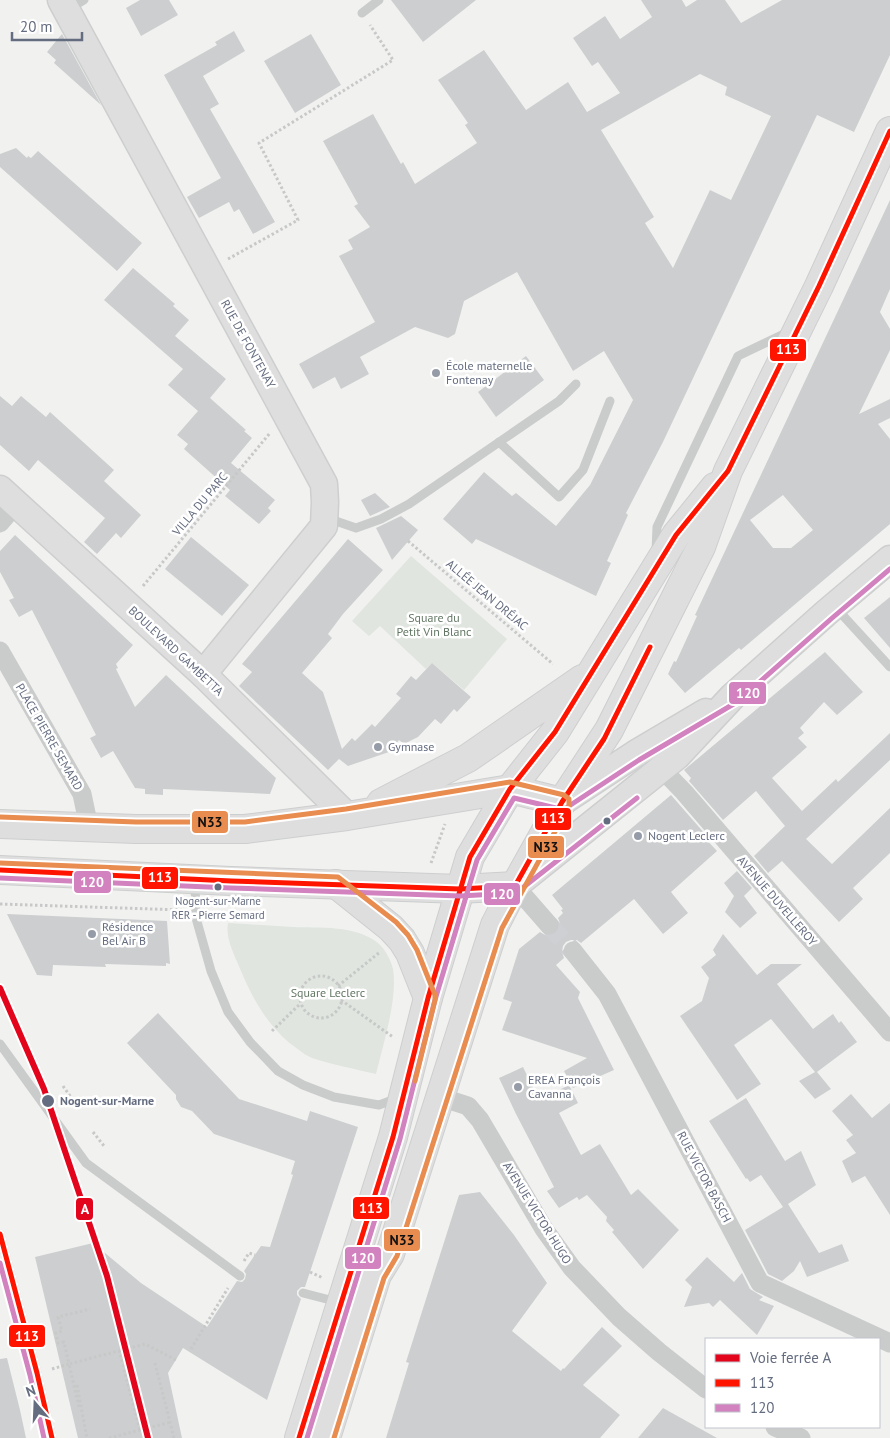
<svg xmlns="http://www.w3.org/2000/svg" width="890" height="1438" font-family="'PT Sans',sans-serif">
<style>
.green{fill:#e0e5df}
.building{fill:#cdcecf;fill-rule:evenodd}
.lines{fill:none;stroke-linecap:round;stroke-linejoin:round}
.street-tunnel{stroke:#ced0d4;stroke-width:19;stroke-dasharray:19 9;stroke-linecap:butt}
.secondary-casing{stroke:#cdcece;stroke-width:29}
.primary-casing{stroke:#cdcece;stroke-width:30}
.path{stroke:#c7c8c8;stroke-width:3;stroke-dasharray:2.5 2.5;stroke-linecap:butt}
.lane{stroke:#cacbcb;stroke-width:9}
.street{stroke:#cacbcb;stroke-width:19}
.secondary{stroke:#dededf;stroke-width:26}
.primary{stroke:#dededf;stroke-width:28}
.bus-1-casing{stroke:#fff;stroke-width:9}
.bus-2-casing{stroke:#fff;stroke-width:9}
.bus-3-casing{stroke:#fff;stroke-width:9}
.bus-1{stroke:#ff1400;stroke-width:5}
.bus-2{stroke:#d282be;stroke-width:5}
.bus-3{stroke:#e88c50;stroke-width:5}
.rail-1-casing{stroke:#fff;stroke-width:10}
.rail-1{stroke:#e3051c;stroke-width:6}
.poi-dot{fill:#959ba7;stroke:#fff;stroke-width:2}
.bus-dot{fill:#646c7f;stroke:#fff;stroke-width:2}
.labels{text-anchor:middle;stroke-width:5;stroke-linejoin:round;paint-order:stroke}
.bus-label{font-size:11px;fill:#646c7f;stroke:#fff}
.street-label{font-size:12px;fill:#646c7f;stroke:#fff}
.poi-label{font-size:12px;fill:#646c7f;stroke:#fff;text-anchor:start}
.park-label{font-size:12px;fill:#627763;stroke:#fff}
.stop-label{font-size:12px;font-weight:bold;fill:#646c7f;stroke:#fff;text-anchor:start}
.line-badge{stroke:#fff;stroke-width:2}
.badge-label{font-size:14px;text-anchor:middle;font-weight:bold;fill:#fff}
.pale-badge-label{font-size:14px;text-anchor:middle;font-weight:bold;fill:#111}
</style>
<rect width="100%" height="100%" fill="#f1f2f0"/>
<g class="green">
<path d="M 411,556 L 507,639 L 464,690 L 432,663 L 426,669 L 380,626 L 369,636 L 352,621 Z"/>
<path d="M 228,923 C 249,924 271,926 293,927 C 319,928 356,925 378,943 C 385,949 391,960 393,969 C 398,998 383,1045 376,1074 C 355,1069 333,1065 312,1058 C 307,1056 303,1053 299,1050 C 270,1030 254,1002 241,971 C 235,956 225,939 228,923 Z"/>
</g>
<g class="building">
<path d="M 140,0 L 169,0 L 178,15 L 141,36 L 126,8 Z"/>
<path d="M 391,0 L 476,0 L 423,42 Z"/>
<path d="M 641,0 L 682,0 L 686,7 L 697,0 L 725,0 L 741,23 L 782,0 L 890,0 L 890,55 L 854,132 L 817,115 L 663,442 L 626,513 L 628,515 L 607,561 L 611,563 L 596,596 L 476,539 L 472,544 L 443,519 L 484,472 L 512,496 L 516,493 L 556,526 L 590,485 L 633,400 L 604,351 L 573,371 L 517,272 L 464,301 L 455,334 L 448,338 L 415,327 L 360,357 L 369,374 L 341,389 L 335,377 L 313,389 L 299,364 L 375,322 L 339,256 L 353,249 L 348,240 L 370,227 L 354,206 L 358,204 L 323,141 L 373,114 L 401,164 L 403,162 L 415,184 L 477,143 L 465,125 L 468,123 L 438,80 L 484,50 L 526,110 L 568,82 L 587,112 L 620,93 L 598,62 L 592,66 L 573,38 L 605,16 L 620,39 L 652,17 ZM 700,74 L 727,87 L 725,95 L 771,116 L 731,200 L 710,190 L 673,268 L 645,223 L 654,217 L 601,130 Z"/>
<path d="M 234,31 L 245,51 L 203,76 L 219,104 L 210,109 L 275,222 L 253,234 L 239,209 L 234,212 L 229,202 L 199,218 L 187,197 L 221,178 L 164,75 L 217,45 L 215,42 Z"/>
<path d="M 62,34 L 101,105 L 54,63 L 56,60 L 47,52 Z"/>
<path d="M 311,34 L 341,85 L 295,113 L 264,61 Z"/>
<path d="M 16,148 L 27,158 L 28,156 L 31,158 L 38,151 L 142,243 L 117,271 L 0,167 L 0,154 Z"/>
<path d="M 890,200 L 890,289 L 880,312 L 890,329 L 890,350 L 859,414 L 890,399 L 890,418 L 878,424 L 890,439 L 890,524 L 741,650 L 739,648 L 685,693 L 668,674 L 674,661 L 676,662 L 697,616 L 695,615 ZM 783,495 L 813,530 L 791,548 L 773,548 L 750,520 Z"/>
<path d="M 133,268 L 175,304 L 173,306 L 189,320 L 175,336 L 226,379 L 210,398 L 246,430 L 244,431 L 252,438 L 231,463 L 275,500 L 268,508 L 271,511 L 259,524 L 225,496 L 230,490 L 184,449 L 188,444 L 177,435 L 198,411 L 168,385 L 183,369 L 104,300 Z"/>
<path d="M 526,356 L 544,380 L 496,417 L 478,392 Z"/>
<path d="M 0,396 L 12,406 L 21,396 L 46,417 L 50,412 L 114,470 L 104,481 L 141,515 L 121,538 L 116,533 L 97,554 L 84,542 L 105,518 L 38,460 L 29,471 L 0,445 Z"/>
<path d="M 375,493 L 390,507 L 370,516 L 361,500 Z"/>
<path d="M 401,516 L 418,530 L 392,560 L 376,528 Z"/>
<path d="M 15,535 L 133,645 L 116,664 L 118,668 L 116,669 L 135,707 L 166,675 L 276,778 L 270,794 L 163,789 L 163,795 L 145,794 L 145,789 L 135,788 L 113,751 L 101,758 L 90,738 L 96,735 L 32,610 L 19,617 L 9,600 L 14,598 L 0,572 L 0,551 Z"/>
<path d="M 191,537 L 249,585 L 222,616 L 165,569 Z"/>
<path d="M 348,539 L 383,570 L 343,614 L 328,634 L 332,638 L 302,673 L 323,692 L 342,749 L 352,738 L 355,741 L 372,724 L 375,727 L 401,698 L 396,694 L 411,676 L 416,680 L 432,663 L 471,697 L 457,712 L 454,709 L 441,724 L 435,719 L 418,737 L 404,744 L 399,740 L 389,752 L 348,766 L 339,759 L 328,770 L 239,686 L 252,672 L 242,664 Z"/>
<path d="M 890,597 L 890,648 L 864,618 Z"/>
<path d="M 825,652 L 863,692 L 837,715 L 824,702 L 800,728 L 804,733 L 798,738 L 807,747 L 772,778 L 802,811 L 836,779 L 838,782 L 890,733 L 890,760 L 806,839 L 832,864 L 890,808 L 890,853 L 853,888 L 863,899 L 839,922 L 782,861 L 768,873 L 754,856 L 785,826 L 756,791 L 723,820 L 689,781 L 691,778 L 684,770 Z"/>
<path d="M 671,795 L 706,835 L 704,837 L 717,851 L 671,892 L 688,913 L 663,934 L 634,899 L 581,943 L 577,940 L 571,940 L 566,942 L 563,946 L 562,952 L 564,958 L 556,965 L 580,992 L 578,998 L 614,1070 L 573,1088 L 564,1071 L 587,1058 L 502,1030 L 512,1002 L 503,999 L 519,949 L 540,932 L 545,935 L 551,936 L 557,933 L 559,929 L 560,923 L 558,918 L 563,913 L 561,910 L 563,909 L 552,895 Z"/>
<path d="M 737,871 L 752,888 L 744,896 L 757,913 L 740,928 L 725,912 L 734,896 L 724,883 Z"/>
<path d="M 7,914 L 167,921 L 170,964 L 166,963 L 166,966 L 105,964 L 106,967 L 53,965 L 52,976 L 37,975 Z"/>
<path d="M 723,934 L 757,975 L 771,964 L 802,964 L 777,984 L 813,1029 L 833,1014 L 839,1023 L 841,1021 L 857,1042 L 817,1072 L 831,1089 L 815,1099 L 799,1081 L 815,1072 L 771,1019 L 734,1045 L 761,1084 L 737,1100 L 680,1016 L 702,1001 L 709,978 L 701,967 L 716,955 L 713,950 Z"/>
<path d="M 158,1013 L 239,1099 L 307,1121 L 310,1111 L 358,1127 L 305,1287 L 301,1287 L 297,1291 L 297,1295 L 301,1299 L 267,1400 L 183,1348 L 168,1373 L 182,1438 L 78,1438 L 35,1257 L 93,1243 L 141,1283 L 207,1327 L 237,1281 L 242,1282 L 245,1279 L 246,1274 L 244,1271 L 261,1246 L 270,1247 L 293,1175 L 291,1174 L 295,1161 L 214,1134 L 192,1111 L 181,1107 L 176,1099 L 176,1095 L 127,1043 Z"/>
<path d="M 523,1067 L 539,1100 L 569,1085 L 578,1103 L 559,1113 L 581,1155 L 600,1144 L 631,1195 L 638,1189 L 679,1230 L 643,1269 L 612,1232 L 614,1230 L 606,1221 L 607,1217 L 587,1195 L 579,1200 L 577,1197 L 559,1208 L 547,1191 L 554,1187 L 516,1114 L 499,1078 Z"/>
<path d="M 851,1094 L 872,1118 L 890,1103 L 890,1215 L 865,1176 L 852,1183 L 842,1161 L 856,1153 L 846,1140 L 853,1135 L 832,1111 Z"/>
<path d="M 746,1098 L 785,1161 L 801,1151 L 816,1185 L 788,1204 L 819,1253 L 842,1244 L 849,1261 L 807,1277 L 800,1261 L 794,1271 L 782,1281 L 768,1274 L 745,1230 L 783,1207 L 761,1175 L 750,1182 L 747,1178 L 746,1179 L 709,1121 Z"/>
<path d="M 480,1192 L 514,1235 L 547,1283 L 512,1331 L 561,1371 L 563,1368 L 564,1369 L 602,1327 L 622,1346 L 583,1385 L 620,1415 L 600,1438 L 386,1438 L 409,1363 L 406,1362 L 459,1195 Z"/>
<path d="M 707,1257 L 734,1282 L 742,1273 L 750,1289 L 763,1297 L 759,1300 L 774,1306 L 757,1335 L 720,1300 L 713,1307 L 709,1303 L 684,1307 L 692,1287 L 685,1280 Z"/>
<path d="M 7,1358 L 20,1410 L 26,1438 L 0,1438 L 0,1359 Z"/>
<path d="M 663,1408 L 717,1438 L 638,1438 Z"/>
</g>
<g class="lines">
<path class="street-tunnel" d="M 549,925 L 573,951"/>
<g class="secondary-casing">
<g id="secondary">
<path d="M 61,0 L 324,484 L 325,502 L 324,526 L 203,674"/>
<path d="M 0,489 L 203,674 L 347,816"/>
<path d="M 562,802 L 635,754 L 706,712"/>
<path d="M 516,885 L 677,756 L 733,696 L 826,613 L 890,559"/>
</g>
</g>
<g class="primary-casing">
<g id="primary">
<path d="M 381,803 L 468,758 L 582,679"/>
<path d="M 0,824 L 136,829 L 245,829 L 347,816 L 510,789 L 562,802"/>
<path d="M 0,870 L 231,881 L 460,889 L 515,886"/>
<path d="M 336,884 L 391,928 L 402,940 L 410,953 L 428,998"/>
<path d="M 299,1438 L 393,1137 L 428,998 L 470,857 L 510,789 L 555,732 L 676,535 L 715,487"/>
<path d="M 326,1438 L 377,1275 L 390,1254 L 495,925 L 515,886 L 562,802 L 609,730 L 701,547 L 728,471 L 819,286 L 890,131"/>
</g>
</g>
<g class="path">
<path d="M 228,259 L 298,220 L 259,143 L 393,60 L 370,25"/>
<path d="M 408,541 L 553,664"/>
<path d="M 143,586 L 270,433"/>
<path d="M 431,863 L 445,824"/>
<path d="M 0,904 L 182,910"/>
<circle cx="321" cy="997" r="21"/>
<path d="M 338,986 L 380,952"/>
<path d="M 341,1000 L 393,1037"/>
<path d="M 272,1031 L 300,1004"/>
<path d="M 63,1086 L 80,1110"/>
<path d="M 93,1132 L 104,1146"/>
<path d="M 244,1261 L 249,1253 L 255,1255"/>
<path d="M 310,1272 L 323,1278"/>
<path d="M 191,1349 L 228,1288"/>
<path d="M 119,1350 L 140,1430"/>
<path d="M 155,1363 L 174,1438"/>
<path d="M 52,1369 L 69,1364 L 64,1342 L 58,1343 L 56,1333 L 62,1331 L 58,1317 L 90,1309"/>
<path d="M 77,1385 L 87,1438"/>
<path d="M 79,1407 L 69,1364 L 145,1344 L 176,1360"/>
<path d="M 109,1438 L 171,1422"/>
</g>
<g class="lane">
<path d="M 69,9 L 84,0"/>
<path d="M 362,13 L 379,0"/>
<path d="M 499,442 L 559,497 L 583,470 L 610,401"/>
<path d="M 327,518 L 356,528 L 381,519 L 409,504 L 559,401 L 576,384"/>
<path d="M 656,552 L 657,527 L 738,356 L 788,332"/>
<path d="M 836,608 L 890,667"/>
<path d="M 195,881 L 196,918 L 211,971 L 228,1012 L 250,1042 L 278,1071 L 303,1085 L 334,1097 L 379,1105 L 398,1098"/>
<path d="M 0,1044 L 86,1163 L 240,1276"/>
<path d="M 0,1234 L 37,1373 L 52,1438"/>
<path d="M 303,1293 L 338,1302"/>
</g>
<g class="street">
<path d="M 0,523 L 16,504"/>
<path d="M 0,651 L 82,794 L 89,827"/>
<path d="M 654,761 L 684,792 L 890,1032"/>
<path d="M 515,886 L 549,925"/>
<path d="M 573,951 L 607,994 L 760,1283 L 890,1343"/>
<path d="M 440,1097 L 468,1106 L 480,1120 L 544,1229 L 572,1268 L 619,1317 L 659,1352 L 706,1389"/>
<path d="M 775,1427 L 801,1438"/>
</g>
<use href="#secondary" class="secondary"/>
<use href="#primary" class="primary"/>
<g class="bus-1-casing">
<g id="bus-1">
<path d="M 0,870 L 231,881 L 460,889 L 515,886 L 562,802 L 604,739 L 650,647"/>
<path d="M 0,1234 L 37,1373 L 52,1438"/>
<path d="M 299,1438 L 393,1137 L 428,998 L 470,857 L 510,789 L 555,732 L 676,535 L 728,471 L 819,286 L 890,131"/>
</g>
</g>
<g class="bus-2-casing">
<g id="bus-2">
<path d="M 0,878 L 231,888 L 460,896 L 516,893 L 637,798"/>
<path d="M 0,1263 L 30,1375 L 44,1438"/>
<path d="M 307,1438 L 400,1139 L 435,1000 L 477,860 L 514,798 L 560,809 L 566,808 L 639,760 L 737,702 L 831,619 L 890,569"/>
</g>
</g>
<g class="bus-3-casing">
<g id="bus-3">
<path d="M 0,817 L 136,822 L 245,822 L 346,809 L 510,782 L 564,795 L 569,799 L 569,806 L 502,928 L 397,1256 L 384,1278 L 334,1438"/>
<path d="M 0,863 L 338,877 L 396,922 L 408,935 L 417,950 L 435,995 L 435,1000 L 415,1081"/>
</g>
</g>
<use href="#bus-1" class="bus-1"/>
<use href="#bus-2" class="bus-2"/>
<use href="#bus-3" class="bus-3"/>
<g class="rail-1-casing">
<path id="rail-1" d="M 0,988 L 44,1089 L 107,1276 L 148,1438"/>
</g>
<use href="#rail-1" class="rail-1"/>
</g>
<g class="poi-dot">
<circle cx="436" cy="373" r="5"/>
<circle cx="378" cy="747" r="5"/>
<circle cx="638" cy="836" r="5"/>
<circle cx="92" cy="934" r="5"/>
<circle cx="518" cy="1087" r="5"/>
</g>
<g class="bus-dot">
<circle cx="607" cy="821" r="4.5"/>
<circle cx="218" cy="887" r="4.5"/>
<circle cx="48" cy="1101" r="7"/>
</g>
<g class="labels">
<g class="bus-label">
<text x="218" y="905">Nogent-sur-Marne<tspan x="218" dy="14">RER - Pierre Semard</tspan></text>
</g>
<g class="street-label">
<text transform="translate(248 344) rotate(61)" y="4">RUE DE FONTENAY</text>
<text transform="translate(200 504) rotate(-50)" y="4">VILLA DU PARC</text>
<text transform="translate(487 595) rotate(40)" y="4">ALLÉE JEAN DRÉJAC</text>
<text transform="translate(176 651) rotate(43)" y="4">BOULEVARD GAMBETTA</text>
<text transform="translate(49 737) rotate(60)" y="4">PLACE PIERRE SEMARD</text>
<text transform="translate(777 901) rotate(49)" y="4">AVENUE DUVELLEROY</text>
<text transform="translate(704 1177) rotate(62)" y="4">RUE VICTOR BASCH</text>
<text transform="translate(537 1213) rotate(58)" y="4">AVENUE VICTOR HUGO</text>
</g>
<g class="poi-label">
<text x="446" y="370">École maternelle<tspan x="446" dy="14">Fontenay</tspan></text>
<text x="388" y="751">Gymnase</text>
<text x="648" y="840">Nogent Leclerc</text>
<text x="102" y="931">Résidence<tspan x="102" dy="14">Bel Air B</tspan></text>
<text x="528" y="1084">EREA François<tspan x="528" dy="14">Cavanna</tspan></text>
</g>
<g class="park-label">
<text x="434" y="622">Square du<tspan x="434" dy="14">Petit Vin Blanc</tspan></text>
<text x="328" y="997">Square Leclerc</text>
</g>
<g class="stop-label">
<text x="60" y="1105">Nogent-sur-Marne</text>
</g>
</g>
<g class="line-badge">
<rect x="769" y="338" width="38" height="24" rx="5" fill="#ff1400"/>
<rect x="728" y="681" width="39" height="24" rx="5" fill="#d282be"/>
<rect x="534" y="807" width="38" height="24" rx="5" fill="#ff1400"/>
<rect x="191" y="810" width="38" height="24" rx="5" fill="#e88c50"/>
<rect x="527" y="835" width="38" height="24" rx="5" fill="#e88c50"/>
<rect x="141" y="866" width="38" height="24" rx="5" fill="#ff1400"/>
<rect x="73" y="870" width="39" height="24" rx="5" fill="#d282be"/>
<rect x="483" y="882" width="38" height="24" rx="5" fill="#d282be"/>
<rect x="352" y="1196" width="38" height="24" rx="5" fill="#ff1400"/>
<rect x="75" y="1197" width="19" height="24" rx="5" fill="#e3051c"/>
<rect x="383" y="1228" width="38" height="24" rx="5" fill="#e88c50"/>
<rect x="344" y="1246" width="38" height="24" rx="5" fill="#d282be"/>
<rect x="8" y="1324" width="38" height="24" rx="5" fill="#ff1400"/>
</g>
<g class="badge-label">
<text x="788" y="354">113</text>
<text x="748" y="698">120</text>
<text x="553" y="823">113</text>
<text x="160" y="882">113</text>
<text x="92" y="887">120</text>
<text x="502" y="899">120</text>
<text x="371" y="1213">113</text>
<text x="85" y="1214">A</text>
<text x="363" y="1263">120</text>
<text x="27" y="1341">113</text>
</g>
<g class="pale-badge-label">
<text x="210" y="827">N33</text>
<text x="546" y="852">N33</text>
<text x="402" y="1245">N33</text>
</g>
<rect x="705" y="1338" width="175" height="90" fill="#ffffff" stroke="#c1c4cc"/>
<rect x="715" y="1354" width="25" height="8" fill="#e3051c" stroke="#c1c4cc"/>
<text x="750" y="1363" font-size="15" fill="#646c7f">Voie ferrée A</text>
<rect x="715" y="1379" width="25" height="8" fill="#ff1400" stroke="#c1c4cc"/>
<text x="750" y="1388" font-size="15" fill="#646c7f">113</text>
<rect x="715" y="1404" width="25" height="8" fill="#d282be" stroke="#c1c4cc"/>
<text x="750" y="1413" font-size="15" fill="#646c7f">120</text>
<g transform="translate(35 1403) rotate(341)" stroke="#ffffff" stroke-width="4" paint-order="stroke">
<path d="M0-4L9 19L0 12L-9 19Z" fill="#646c7f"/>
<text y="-8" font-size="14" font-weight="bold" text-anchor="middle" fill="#646c7f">N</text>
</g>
<path d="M12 32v8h70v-8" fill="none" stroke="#646c7f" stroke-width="2.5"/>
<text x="20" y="32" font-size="15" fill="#646c7f" stroke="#ffffff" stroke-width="4" paint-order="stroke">20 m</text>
</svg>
